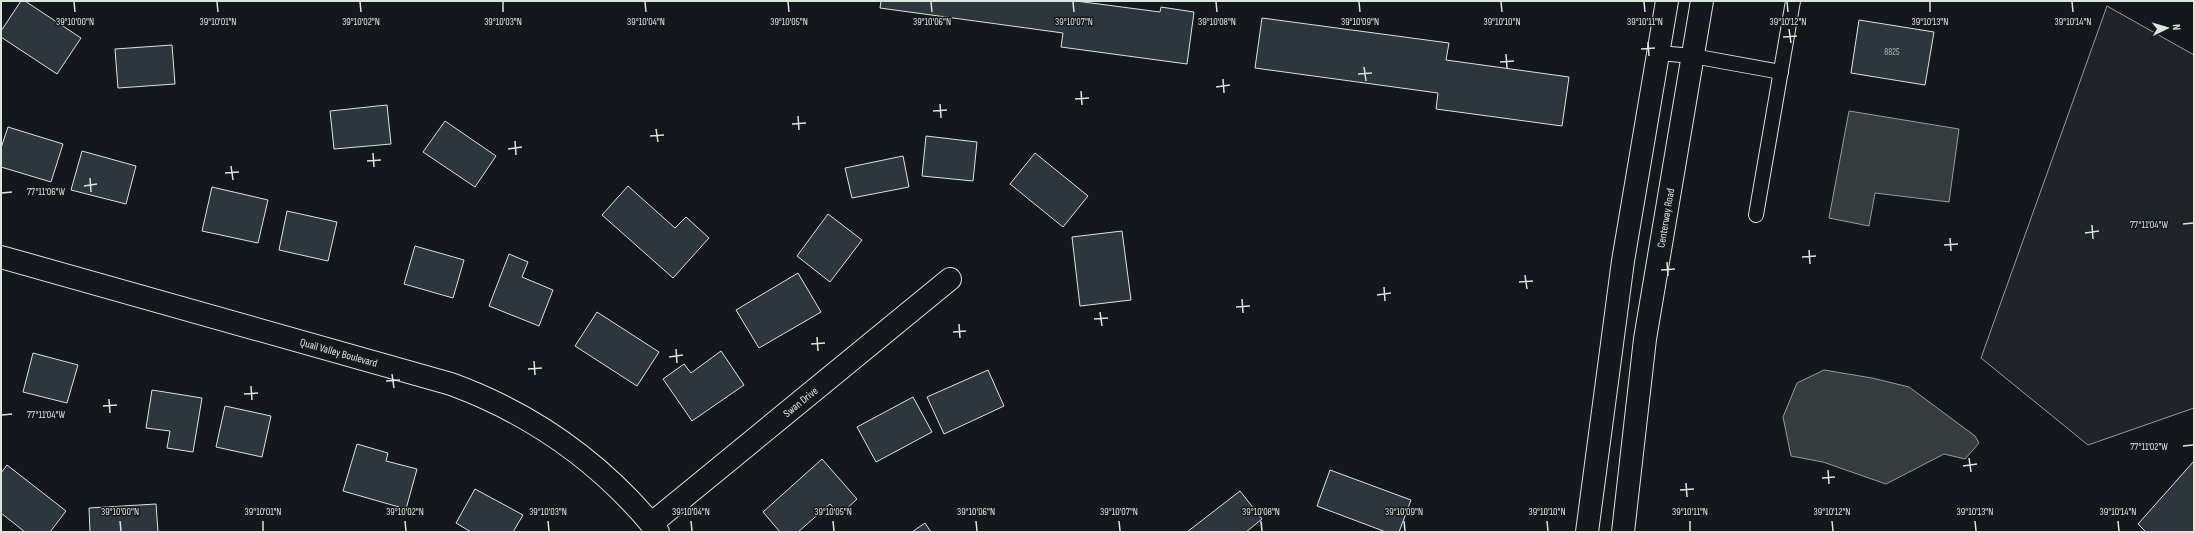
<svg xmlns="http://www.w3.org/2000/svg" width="2195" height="533" font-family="'Sofia Sans Condensed',sans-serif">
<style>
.green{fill:#202428;stroke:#939e99}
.water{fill:#363b3e;stroke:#939e99}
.building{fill:#2c363c;stroke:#d8e6dc}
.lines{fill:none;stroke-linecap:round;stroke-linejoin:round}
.lane-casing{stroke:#d8e6dc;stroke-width:16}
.street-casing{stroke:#d8e6dc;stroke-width:24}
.secondary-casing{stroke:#d8e6dc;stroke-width:24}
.lane{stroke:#14181c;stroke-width:14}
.street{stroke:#14181c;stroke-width:22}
.secondary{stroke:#14181c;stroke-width:22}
.ticks{fill:none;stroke:#d8e6dc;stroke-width:1.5}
.labels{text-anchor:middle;stroke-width:3;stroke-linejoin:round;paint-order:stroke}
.number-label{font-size:9px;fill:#adbab4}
.street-label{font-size:11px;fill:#d8e6dc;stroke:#14181c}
.ticks-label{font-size:10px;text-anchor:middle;fill:#d8e6dc;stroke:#14181c;stroke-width:3;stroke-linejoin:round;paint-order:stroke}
</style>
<rect width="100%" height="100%" fill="#14181c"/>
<path class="green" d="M 2107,6 L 2194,55 L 2194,408 L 2088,445 L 1981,358 Z"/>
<g class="water">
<path d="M 1849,111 L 1959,129 L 1949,202 L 1875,193 L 1869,226 L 1829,218 Z"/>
<path d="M 1824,370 L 1872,378 L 1909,387 L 1975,436 L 1979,443 L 1965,459 L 1944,454 L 1886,484 L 1823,462 L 1791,456 L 1783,417 L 1797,383 Z"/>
</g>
<g class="building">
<path d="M 21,1 L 25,1 L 81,38 L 57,74 L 1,37 L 1,31 Z"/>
<path d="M 881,1 L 1076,1 L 1160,12 L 1161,7 L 1194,12 L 1187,64 L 1061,47 L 1063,33 L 880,8 Z"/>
<path d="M 1262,18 L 1449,43 L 1446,60 L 1569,77 L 1562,126 L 1436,109 L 1438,93 L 1255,68 Z"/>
<path d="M 1859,20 L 1934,32 L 1925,85 L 1851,73 Z"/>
<path d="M 172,45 L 175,84 L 118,88 L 115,49 Z"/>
<path d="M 387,105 L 391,144 L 334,149 L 330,111 Z"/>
<path d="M 445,121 L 496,156 L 475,187 L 423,152 Z"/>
<path d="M 8,127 L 63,144 L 51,182 L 1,167 L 1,148 Z"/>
<path d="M 926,136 L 977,142 L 973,181 L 922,176 Z"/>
<path d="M 82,151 L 136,166 L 126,204 L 71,190 Z"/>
<path d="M 1035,153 L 1088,196 L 1063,227 L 1010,184 Z"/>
<path d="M 903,156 L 909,187 L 852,198 L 845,168 Z"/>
<path d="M 628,186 L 675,228 L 686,217 L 709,238 L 673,278 L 602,215 Z"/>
<path d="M 212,187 L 268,200 L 258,243 L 202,231 Z"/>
<path d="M 287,211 L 337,222 L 328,261 L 279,250 Z"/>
<path d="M 828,214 L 862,240 L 830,282 L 797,256 Z"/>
<path d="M 1122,231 L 1131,300 L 1080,306 L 1072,237 Z"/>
<path d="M 415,246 L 464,260 L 453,298 L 404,284 Z"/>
<path d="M 509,254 L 528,262 L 522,277 L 553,290 L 539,326 L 489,306 Z"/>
<path d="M 798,273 L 821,312 L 759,348 L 736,310 Z"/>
<path d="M 597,312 L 659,352 L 637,386 L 575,346 Z"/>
<path d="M 721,351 L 744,385 L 692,421 L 663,379 L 684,364 L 691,373 Z"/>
<path d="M 33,353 L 78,365 L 67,403 L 23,392 Z"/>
<path d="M 988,370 L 1004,406 L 944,434 L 927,397 Z"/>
<path d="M 152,390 L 202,398 L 193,452 L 167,448 L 170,431 L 146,428 Z"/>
<path d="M 913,397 L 932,432 L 876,462 L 857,427 Z"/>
<path d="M 225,406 L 271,416 L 262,457 L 216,447 Z"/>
<path d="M 357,444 L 388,453 L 386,461 L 417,469 L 406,509 L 343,491 Z"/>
<path d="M 822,459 L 857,499 L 840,515 L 830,504 L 798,532 L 780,532 L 763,512 Z"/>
<path d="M 2194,461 L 2194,532 L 2146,532 L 2138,524 Z"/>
<path d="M 7,465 L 66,511 L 50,532 L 25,532 L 1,513 L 1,473 Z"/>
<path d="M 1330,470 L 1411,500 L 1399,532 L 1386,532 L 1317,506 Z"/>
<path d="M 475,489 L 523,515 L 513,532 L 471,532 L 456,523 Z"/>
<path d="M 1240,491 L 1262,519 L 1246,532 L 1187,532 Z"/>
<path d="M 156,504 L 158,532 L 90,532 L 89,508 Z"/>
<path d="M 925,523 L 931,532 L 912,532 Z"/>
</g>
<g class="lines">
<g class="lane-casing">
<g id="lane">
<path d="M 1659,53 L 1693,56 L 1781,72"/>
<path d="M 1756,215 L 1793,1"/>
</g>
</g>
<g class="street-casing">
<g id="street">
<path id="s1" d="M 651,524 L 950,279"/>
</g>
</g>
<g class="secondary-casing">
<g id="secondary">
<path id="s2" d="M 1,257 L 451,384 C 533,414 603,464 658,532"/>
<path d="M 1587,532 L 1623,261 L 1667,1"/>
<path id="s3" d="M 1623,532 L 1645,339 L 1702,1"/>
</g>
</g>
<use href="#lane" class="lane"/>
<use href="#street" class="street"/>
<use href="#secondary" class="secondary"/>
</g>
<path class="ticks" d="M 74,2 L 75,12M 217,2 L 218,12M 360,2 L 361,12M 503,2 L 503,12M 645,2 L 646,12M 788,2 L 789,12M 931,2 L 932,12M 1073,2 L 1074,12M 1216,2 L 1217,12M 1359,2 L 1360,12M 1501,2 L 1502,12M 1644,2 L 1645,12M 1787,2 L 1788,12M 1930,2 L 1930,12M 2072,2 L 2073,12M 1789,29 L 1791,43M 1783,37 L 1797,36M 1648,42 L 1649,56M 1641,49 L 1655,48M 1506,54 L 1507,68M 1500,62 L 1514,61M 1364,67 L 1366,81M 1358,74 L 1372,73M 1223,79 L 1224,93M 1216,87 L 1230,85M 1081,91 L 1082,105M 1075,99 L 1089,98M 940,104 L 941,118M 933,111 L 947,110M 798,116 L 799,130M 792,124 L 806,123M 656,129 L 658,142M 650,136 L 664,135M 515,141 L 516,155M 508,149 L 522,147M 373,153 L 374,167M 367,161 L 381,160M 231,166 L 233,180M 225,173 L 239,172M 90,178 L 91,192M 84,186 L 97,184M 2,193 L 12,192M 2183,224 L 2193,223M 2092,225 L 2093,239M 2085,233 L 2099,231M 1950,238 L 1951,251M 1944,245 L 1958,244M 1809,250 L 1810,264M 1802,257 L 1816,256M 1667,262 L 1668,276M 1661,270 L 1675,269M 1525,275 L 1527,289M 1519,282 L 1533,281M 1384,287 L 1385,301M 1377,295 L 1391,293M 1242,299 L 1243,313M 1236,307 L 1250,306M 1100,312 L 1102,326M 1094,319 L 1108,318M 959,324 L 960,338M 953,332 L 966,331M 817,337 L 818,351M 811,344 L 825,343M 676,349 L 677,363M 669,357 L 683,355M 534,361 L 535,375M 528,369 L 542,368M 392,374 L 394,388M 386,381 L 400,380M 251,386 L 252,400M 244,394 L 258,393M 109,399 L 110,413M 103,406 L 117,405M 2,415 L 12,414M 2183,446 L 2193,445M 1969,458 L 1971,472M 1963,466 L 1977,464M 1828,470 L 1829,484M 1822,478 L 1835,477M 1686,483 L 1687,497M 1680,490 L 1694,489M 120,521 L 121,531M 263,521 L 263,531M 405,521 L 406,531M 548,521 L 549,531M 691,521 L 692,531M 833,521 L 834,531M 976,521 L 977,531M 1119,521 L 1120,531M 1261,521 L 1262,531M 1404,521 L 1405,531M 1547,521 L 1548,531M 1690,521 L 1690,531M 1832,521 L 1833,531M 1975,521 L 1976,531M 2118,521 L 2119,531"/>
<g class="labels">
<g class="number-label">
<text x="1892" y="55">8825</text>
</g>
<g class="street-label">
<text dy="4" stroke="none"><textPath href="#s3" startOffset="317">Centerway Road</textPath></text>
<text dy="4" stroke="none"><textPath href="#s2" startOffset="351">Quail Valley Boulevard</textPath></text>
<text dy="4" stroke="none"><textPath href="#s1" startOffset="193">Swan Drive</textPath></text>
</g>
</g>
<g class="ticks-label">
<text x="75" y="25">39°10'00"N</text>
<text x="218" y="25">39°10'01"N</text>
<text x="361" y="25">39°10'02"N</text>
<text x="503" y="25">39°10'03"N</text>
<text x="646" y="25">39°10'04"N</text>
<text x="789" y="25">39°10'05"N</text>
<text x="932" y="25">39°10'06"N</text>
<text x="1074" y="25">39°10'07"N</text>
<text x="1217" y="25">39°10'08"N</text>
<text x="1360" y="25">39°10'09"N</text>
<text x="1502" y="25">39°10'10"N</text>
<text x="1645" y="25">39°10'11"N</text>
<text x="1788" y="25">39°10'12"N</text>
<text x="1930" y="25">39°10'13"N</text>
<text x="2073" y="25">39°10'14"N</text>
<text x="46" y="195">77°11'06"W</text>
<text x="2149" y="228">77°11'04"W</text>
<text x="46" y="418">77°11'04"W</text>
<text x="2149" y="450">77°11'02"W</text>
<text x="120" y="515">39°10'00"N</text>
<text x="263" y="515">39°10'01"N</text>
<text x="405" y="515">39°10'02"N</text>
<text x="548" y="515">39°10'03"N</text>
<text x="691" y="515">39°10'04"N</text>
<text x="833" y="515">39°10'05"N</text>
<text x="976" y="515">39°10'06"N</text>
<text x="1119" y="515">39°10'07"N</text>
<text x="1261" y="515">39°10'08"N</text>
<text x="1404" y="515">39°10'09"N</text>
<text x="1547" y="515">39°10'10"N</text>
<text x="1690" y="515">39°10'11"N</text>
<text x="1832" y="515">39°10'12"N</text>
<text x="1975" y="515">39°10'13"N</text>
<text x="2118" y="515">39°10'14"N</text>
</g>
<rect width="2195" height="533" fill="none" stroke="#d8e6dc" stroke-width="4"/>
<g transform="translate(2167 28) rotate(85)" stroke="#14181c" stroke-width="3" paint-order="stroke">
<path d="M0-3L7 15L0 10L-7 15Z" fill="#d8e6dc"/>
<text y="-6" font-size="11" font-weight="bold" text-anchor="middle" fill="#d8e6dc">N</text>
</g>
</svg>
